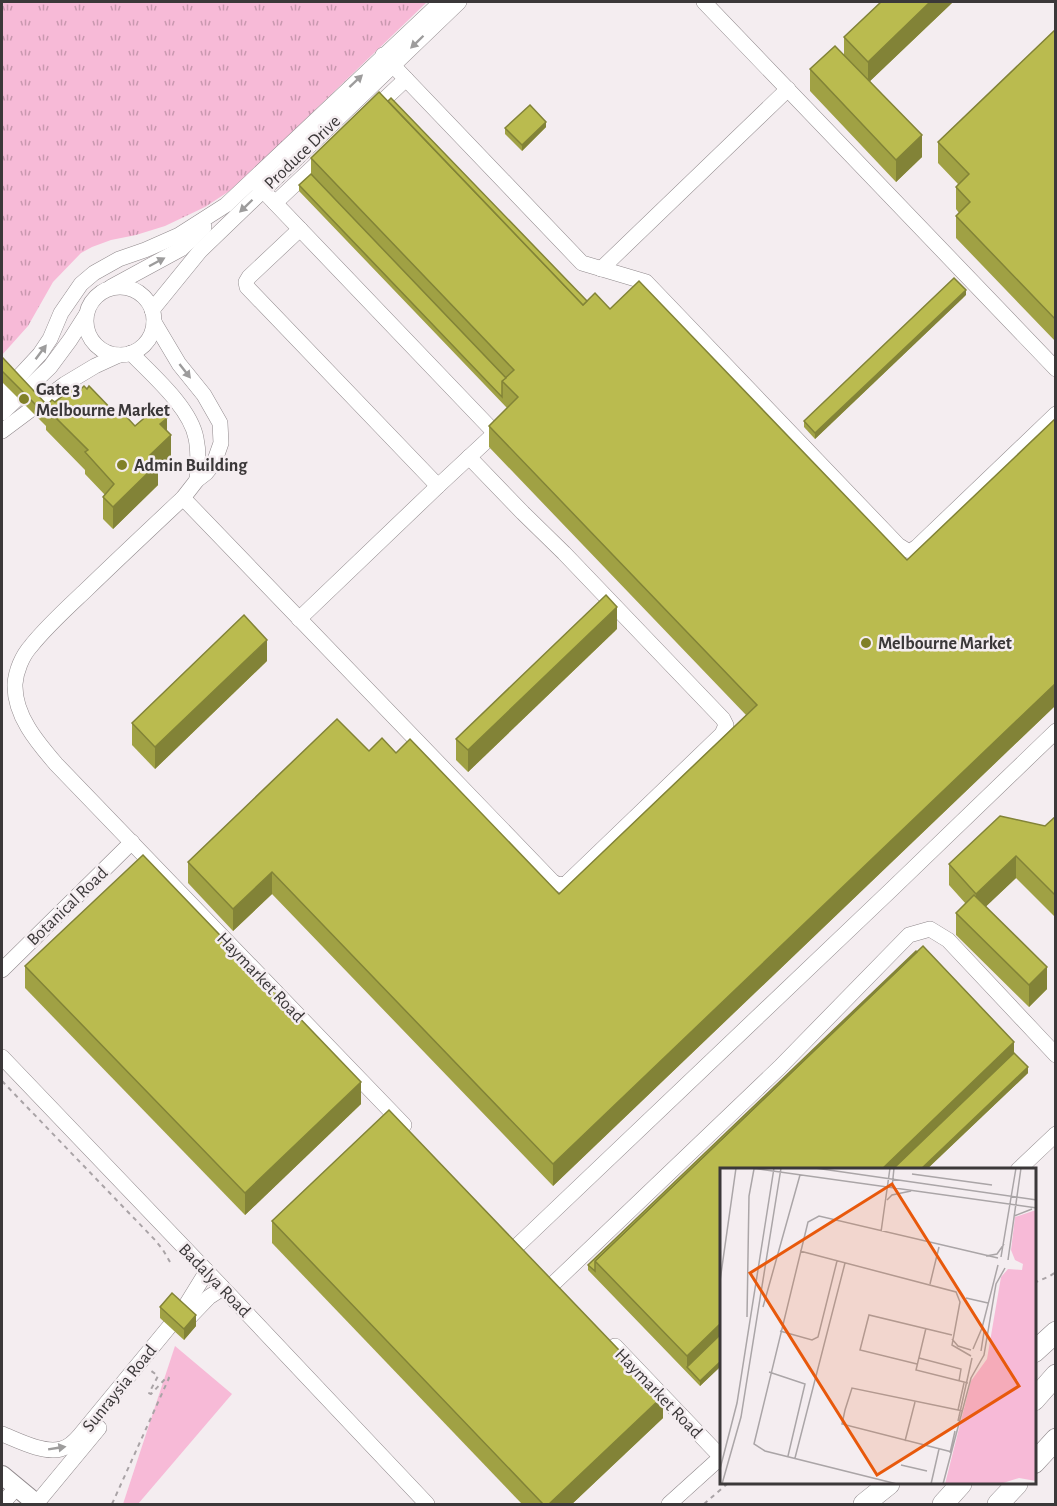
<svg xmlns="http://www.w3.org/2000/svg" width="1057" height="1506" font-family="'Alegreya Sans',sans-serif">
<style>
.grass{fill:url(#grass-tufts)}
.park{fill:#f7bad7}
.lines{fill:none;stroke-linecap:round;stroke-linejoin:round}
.minor-casing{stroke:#90898c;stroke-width:16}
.major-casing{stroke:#90898c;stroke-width:20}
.highway-casing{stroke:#90898c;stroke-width:22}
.path{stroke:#a9a3a6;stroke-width:2;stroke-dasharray:4.5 4.5;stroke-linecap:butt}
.minor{stroke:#fff;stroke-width:15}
.major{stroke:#fff;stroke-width:18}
.highway{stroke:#fff;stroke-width:21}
.wall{fill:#a0a144}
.shaded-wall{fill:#828337}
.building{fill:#babb4f;stroke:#828337;stroke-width:1.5}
.oneway{fill:#9d9c9c}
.poi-dot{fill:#808028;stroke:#f4edf0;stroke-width:2}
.labels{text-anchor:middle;stroke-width:5;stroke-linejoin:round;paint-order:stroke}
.street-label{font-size:18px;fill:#3b3839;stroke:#f4edf0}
.poi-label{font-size:18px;font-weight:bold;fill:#3b3839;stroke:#f4edf0;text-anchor:start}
.inset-road{fill:none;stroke:#aaa5a7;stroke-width:1.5}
.view{fill:#e8590c;fill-opacity:0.15;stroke:#e8590c;stroke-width:3}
.inset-edge{fill:none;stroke:#3b3839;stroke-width:3}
</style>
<defs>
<pattern id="grass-tufts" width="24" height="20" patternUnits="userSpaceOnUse" patternTransform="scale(1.5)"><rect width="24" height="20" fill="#f7bad7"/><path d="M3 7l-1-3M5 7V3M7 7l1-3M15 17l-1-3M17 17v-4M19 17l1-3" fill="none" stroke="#c998af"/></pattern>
</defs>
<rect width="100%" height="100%" fill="#f4edf0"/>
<path class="grass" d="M 2,2 L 427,2 L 234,188 L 205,207 L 165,226 L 136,235 L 111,240 L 92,247 L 81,253 L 53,282 L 28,326 L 2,355 Z"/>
<path class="park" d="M 175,1346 L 232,1394 L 138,1504 L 123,1504 Z"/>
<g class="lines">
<g class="minor-casing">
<g id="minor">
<path d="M 704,2 L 1056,369"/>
<path d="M 383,55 L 582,263 L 646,282 L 898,545 L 906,550 L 911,551 L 917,547 L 1056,414"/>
<path d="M 371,112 L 406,79"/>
<path d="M 253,180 L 495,433 L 438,486 L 299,619"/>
<path d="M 275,203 L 326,155"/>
<path d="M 300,229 L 249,277 L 246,282 L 247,287 L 438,486"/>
<path d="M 601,269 L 788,89"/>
<path d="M 111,287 L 181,249 L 204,227"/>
<circle cx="120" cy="321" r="34"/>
<path d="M 152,310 L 200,251 L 459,2"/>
<path d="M 154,322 L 179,364 L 204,395 L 220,423 L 221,443 L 214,463 L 206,473 L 197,480 L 183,498 C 150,529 118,559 86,590 C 67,608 47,626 31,646 C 22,656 16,671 15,684 C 14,715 37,742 56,764 L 404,1125"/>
<path d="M 131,353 C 152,375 190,407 196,438 C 199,452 198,466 197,480"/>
<path d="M 2,395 L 40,354 L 50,339 L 61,313 L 81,284 L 94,273 L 119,259 L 145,250 L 179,235 L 226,205 L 441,2"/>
<path d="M 2,413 L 50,367 L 70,340 L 86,315"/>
<path d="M 2,431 L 65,384 L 95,366 L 119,355"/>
<path d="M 183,498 L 552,881 C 557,885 563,886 568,882 L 722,734 L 726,725 L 723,719 L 564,553 L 523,513 L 469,457"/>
<path d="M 2,970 L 132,842"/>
<path d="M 2,1057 L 223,1288 L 427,1504"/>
<path d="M 1018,1170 L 1056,1134"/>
<path d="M 518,1245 L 892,889 L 1056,731"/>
<path d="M 554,1283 L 780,1067 L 909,935 L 930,929 L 948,940 L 1056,1055"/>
<path d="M 184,1323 L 209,1297 L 223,1288"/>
<path d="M 615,1346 L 721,1457"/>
<path d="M 2,1434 C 17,1440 44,1454 61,1449 C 69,1447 75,1441 80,1435 L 183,1310 L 207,1271"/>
<path d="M 2,1504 L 16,1488"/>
<path d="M 36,1504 L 99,1428"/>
<path d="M 669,1504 L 721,1457"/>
</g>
</g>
<g class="major-casing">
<path id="major" d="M 2,1475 L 37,1504"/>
</g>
<g class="highway-casing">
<g id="highway">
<path d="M 1034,1352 L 1056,1332"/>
<path d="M 1034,1400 L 1056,1375"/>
<path d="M 1034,1463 L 1056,1439"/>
<path d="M 864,1504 L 889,1484"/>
<path d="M 943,1504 L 961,1484"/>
<path d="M 998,1504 L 1017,1484"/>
</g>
</g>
<g class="path">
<path d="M 2,1081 L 155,1240 L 163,1250 L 170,1262"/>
<path d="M 1034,1283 L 1050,1276 L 1056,1272"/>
<path d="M 112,1504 L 169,1378 L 167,1377 L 151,1394 L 149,1393 L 158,1376 L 150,1370"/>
<path d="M 704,1504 L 727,1484"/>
</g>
<use href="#minor" class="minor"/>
<use href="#major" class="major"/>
<use href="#highway" class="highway"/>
</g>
<g class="wall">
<path d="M 953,2 L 870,81 L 922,157 L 896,182 L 810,91 L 810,69 L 844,55 L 844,37 Z"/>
<path d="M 1056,29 L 1056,342 L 956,238 L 956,216 L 959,213 L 956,209 L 956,187 L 958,184 L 938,163 L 938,142 Z"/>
<path d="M 388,101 L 587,301 L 610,309 L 907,560 L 1056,418 L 1056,705 L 553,1186 L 272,894 L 233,931 L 188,883 L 188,862 L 369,751 L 396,753 L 559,894 L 746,715 L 489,447 L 489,426 L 507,408 L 299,191 L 299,185 L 311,174 L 311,158 Z"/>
<path d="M 546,127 L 522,151 L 505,134 L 505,128 Z"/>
<path d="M 966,295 L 815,439 L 804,427 L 804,421 Z"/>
<path d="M 2,359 L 47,405 L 55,402 L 79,391 L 135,426 L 167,431 L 171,457 L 158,470 L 158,485 L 113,529 L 103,519 L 103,497 L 105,495 L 85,474 L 85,470 L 46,430 L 46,426 L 2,382 Z"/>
<path d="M 617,629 L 468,772 L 456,760 L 456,739 Z"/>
<path d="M 267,661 L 155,769 L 132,745 L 132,723 Z"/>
<path d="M 1056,816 L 1056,918 L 1016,878 L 986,906 L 1047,989 L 1029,1007 L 956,935 L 956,913 L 966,904 L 949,885 L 949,864 L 1045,826 Z"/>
<path d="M 923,946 L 1014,1042 L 1014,1053 L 1028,1067 L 1028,1073 L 926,1170 L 721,1170 L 721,1366 L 700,1386 L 588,1270 L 588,1265 L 916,951 L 917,952 Z"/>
<path d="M 25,966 L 361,1104 L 245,1215 L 25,988 Z"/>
<path d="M 272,1221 L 663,1418 L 572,1504 L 522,1504 L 272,1243 Z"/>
<path d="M 160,1307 L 196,1326 L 184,1340 L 160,1318 Z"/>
</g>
<g class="shaded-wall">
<path d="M 930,2 L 953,2 L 868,83 L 868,62 Z"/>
<path d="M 546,122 L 546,127 L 522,151 L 522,145 Z"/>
<path d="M 922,135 L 922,157 L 896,182 L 896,160 Z"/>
<path d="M 966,290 L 966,295 L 815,439 L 815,433 Z"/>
<path d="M 167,418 L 167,439 L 171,435 L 171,457 L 158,470 L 158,485 L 113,529 L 113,507 L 150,455 L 160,424 Z"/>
<path d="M 617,607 L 617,629 L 468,772 L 468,750 Z"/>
<path d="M 267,640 L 267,661 L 155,769 L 155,747 Z"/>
<path d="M 1056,683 L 1056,705 L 553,1186 L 553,1164 Z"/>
<path d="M 1016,856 L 1016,878 L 976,916 L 976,894 Z"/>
<path d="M 272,872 L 272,894 L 233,931 L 233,909 Z"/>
<path d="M 1047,967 L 1047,989 L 1029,1007 L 1029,985 Z"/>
<path d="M 1014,1042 L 1014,1058 L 898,1170 L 881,1170 Z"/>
<path d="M 1028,1067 L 1028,1073 L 926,1170 L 920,1170 Z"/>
<path d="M 361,1082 L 361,1104 L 245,1215 L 245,1193 Z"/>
<path d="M 196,1315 L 196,1326 L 184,1340 L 184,1329 Z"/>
<path d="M 721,1323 L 721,1340 L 687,1367 L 687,1356 Z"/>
<path d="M 721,1361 L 721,1366 L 700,1386 L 700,1381 Z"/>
<path d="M 663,1396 L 663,1418 L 572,1504 L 549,1504 Z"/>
</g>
<g class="building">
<path d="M 881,2 L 930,2 L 868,62 L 844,37 Z"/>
<path d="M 1056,29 L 1056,320 L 956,216 L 970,202 L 956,187 L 969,174 L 938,142 Z"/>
<path d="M 835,46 L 922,135 L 896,160 L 810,69 Z"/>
<path d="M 379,92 L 583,305 L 595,293 L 610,309 L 639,281 L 907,560 L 1056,418 L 1056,683 L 553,1164 L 272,872 L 233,909 L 188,862 L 337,719 L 369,751 L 382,738 L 396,753 L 410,739 L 559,894 L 757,705 L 489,426 L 518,397 L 502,381 L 514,370 L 311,158 Z"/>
<path d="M 391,98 L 587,301 L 583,305 L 388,101 Z"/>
<path d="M 530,105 L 546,122 L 522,145 L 505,128 Z"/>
<path d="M 311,174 L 506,378 L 502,381 L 502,397 L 299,185 Z"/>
<path d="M 954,278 L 966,290 L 815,433 L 804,421 Z"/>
<path d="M 3,358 L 47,405 L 46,415 L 2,371 L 2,359 Z"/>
<path d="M 75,386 L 79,391 L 84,386 L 87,389 L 89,386 L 118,416 L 122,412 L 135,426 L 157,407 L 167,418 L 160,424 L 171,435 L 150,455 L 158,463 L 113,507 L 103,497 L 114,484 L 85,452 L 88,450 L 46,408 L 47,405 L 52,400 L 55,402 Z"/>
<path d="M 606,595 L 617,607 L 468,750 L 456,739 Z"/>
<path d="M 244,615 L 267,640 L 155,747 L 132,723 Z"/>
<path d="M 1000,816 L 1045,826 L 1056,816 L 1056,896 L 1016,856 L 976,894 L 949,864 Z"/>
<path d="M 143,855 L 361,1082 L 245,1193 L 25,966 Z"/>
<path d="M 974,895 L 1047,967 L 1029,985 L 956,913 Z"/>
<path d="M 923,946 L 1014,1042 L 881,1170 L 721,1170 L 721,1323 L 687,1356 L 595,1261 Z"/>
<path d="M 916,951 L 917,952 L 595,1261 L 595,1271 L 588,1265 Z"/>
<path d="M 1014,1053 L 1028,1067 L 920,1170 L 892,1170 Z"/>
<path d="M 389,1110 L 663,1396 L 549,1504 L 543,1504 L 272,1221 Z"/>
<path d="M 172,1293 L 196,1315 L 184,1329 L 160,1307 Z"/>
<path d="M 721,1334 L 721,1361 L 700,1381 L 687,1367 Z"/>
</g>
<defs><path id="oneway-solid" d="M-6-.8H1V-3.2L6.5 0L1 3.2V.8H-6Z" transform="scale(1.5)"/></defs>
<g class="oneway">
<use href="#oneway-solid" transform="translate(417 42) rotate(136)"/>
<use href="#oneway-solid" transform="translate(356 81) rotate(-43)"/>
<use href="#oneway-solid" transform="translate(246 206) rotate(136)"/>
<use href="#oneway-solid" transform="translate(157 262) rotate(-28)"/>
<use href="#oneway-solid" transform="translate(41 352) rotate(-53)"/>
<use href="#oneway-solid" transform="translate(185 371) rotate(52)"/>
<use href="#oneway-solid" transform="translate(57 1448) rotate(-9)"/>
</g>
<g class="poi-dot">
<circle cx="24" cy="399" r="6"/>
<circle cx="122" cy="465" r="6"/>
<circle cx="866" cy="643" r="6"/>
</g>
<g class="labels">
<g class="street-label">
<text transform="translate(302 152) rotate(-44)" y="6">Produce Drive</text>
<text transform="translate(67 906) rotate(-44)" y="6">Botanical Road</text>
<text transform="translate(261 977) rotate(46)" y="6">Haymarket Road</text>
<text transform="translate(215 1280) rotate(46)" y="6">Badalya Road</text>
<text transform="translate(119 1388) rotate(-51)" y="6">Sunraysia Road</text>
<text transform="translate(659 1393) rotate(46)" y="6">Haymarket Road</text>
</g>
<g class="poi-label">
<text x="36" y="395">Gate 3<tspan x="36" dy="21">Melbourne Market</tspan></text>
<text x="134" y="471">Admin Building</text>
<text x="878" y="649">Melbourne Market</text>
</g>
</g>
<g transform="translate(720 1168)">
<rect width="316" height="316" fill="#f4edf0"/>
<path d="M 316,42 L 316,313 L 299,310 L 280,316 L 225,316 L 251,213 L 267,191 L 281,109 L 288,101 L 302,102 L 303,96 L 295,92 L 291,82 L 295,49 Z" fill="#f7bad7"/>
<path class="inset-road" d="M 31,0 L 317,40M 95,0 L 317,32M 192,6 L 272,17M 172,20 L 174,0M 167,32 L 172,27 L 191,23M 294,48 L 312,41M 161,64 L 170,0M 80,83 L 236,124 L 240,134 L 232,177 L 251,188M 266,88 L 277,86 L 284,76M 281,89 L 296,0M 288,92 L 301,0M 0,113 L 16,0M 210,116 L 219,79M 246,130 L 268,135M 43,139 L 80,7M 27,149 L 29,28 L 34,1M 206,160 L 196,202 L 248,215M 60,163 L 92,172 L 98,169 L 117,93M 232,171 L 238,178 L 251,182M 253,181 L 262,160 L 278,97M 261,183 L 264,164M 199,190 L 241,201 L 239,213M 197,196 L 140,182 L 149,147 L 232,167M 49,204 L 85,216 L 68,288M 238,242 L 244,215M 238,253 L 252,190M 185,273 L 195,234M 232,284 L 122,256 L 125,242 L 132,220 L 243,243M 230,285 L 235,263M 75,290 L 125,95M 181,297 L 207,303M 0,301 L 17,235 L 54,0M 2,316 L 21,249 L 61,0M 177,316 L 45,283 L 34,276 L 88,54 L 99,48 L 278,90M 211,316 L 219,281M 223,316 L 251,210 L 264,187 L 276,116 L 285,100"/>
<path class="view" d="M 172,16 L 299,218 L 157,307 L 30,105 Z"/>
<rect width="316" height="316" class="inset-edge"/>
</g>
<rect width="1057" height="1506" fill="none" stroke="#3b3839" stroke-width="6"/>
</svg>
